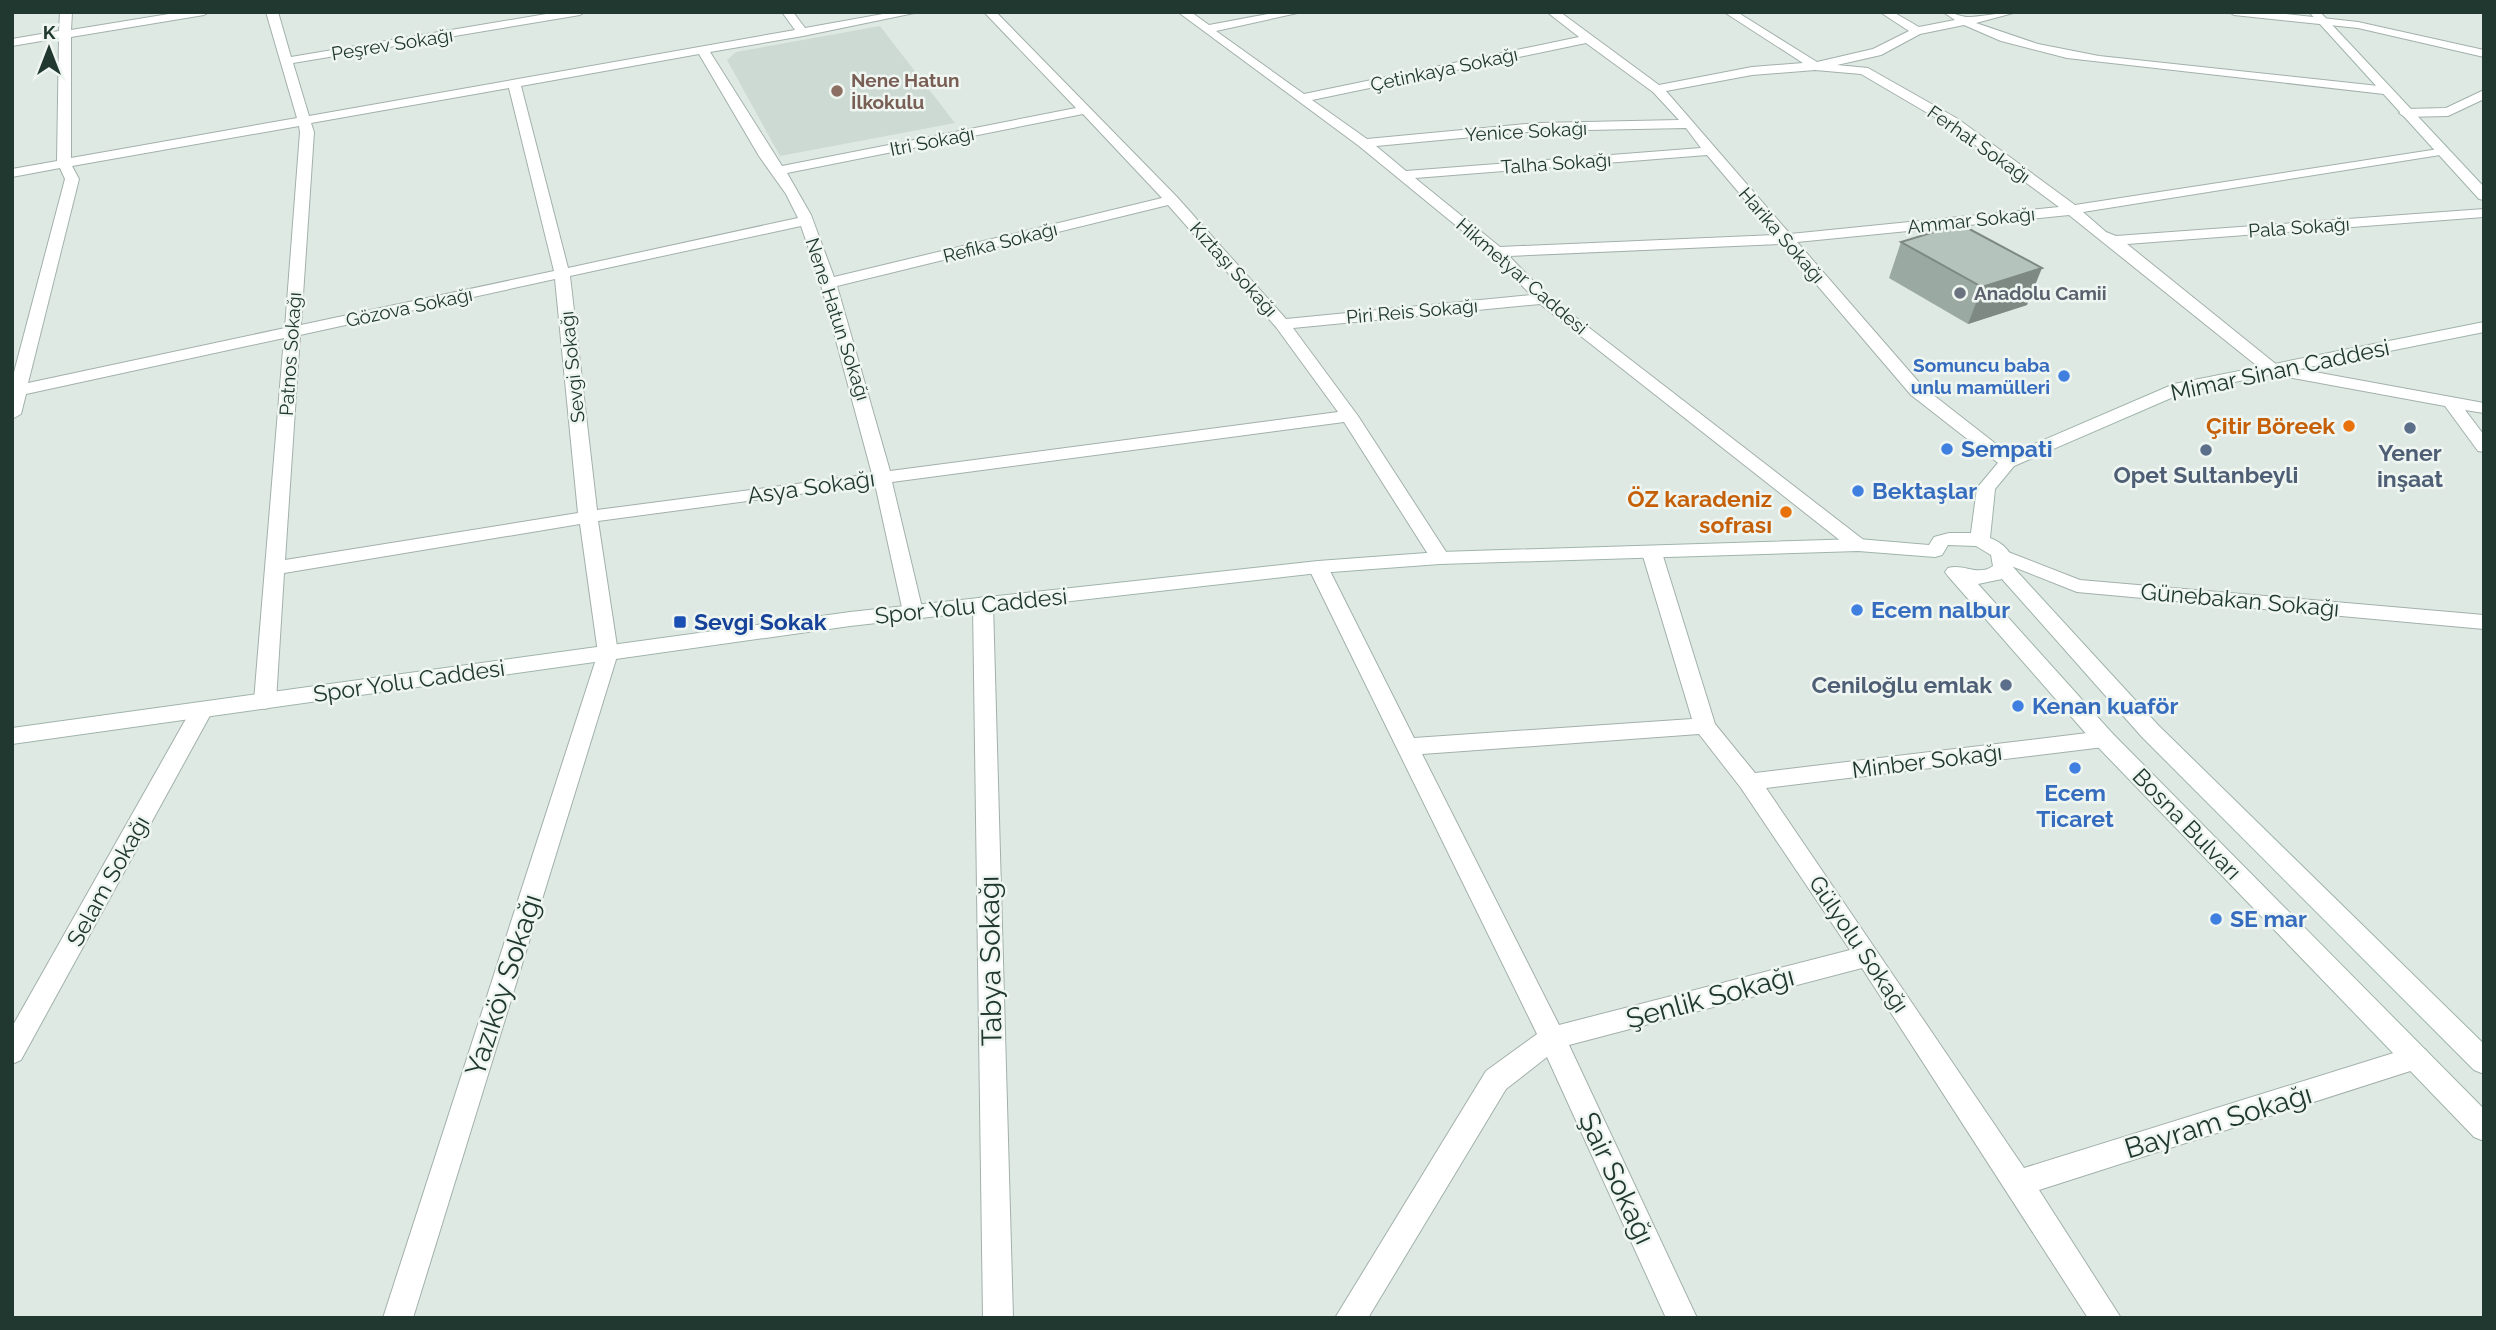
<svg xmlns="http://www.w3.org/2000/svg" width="2496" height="1330" font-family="Raleway,sans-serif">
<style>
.built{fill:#cdd9d3}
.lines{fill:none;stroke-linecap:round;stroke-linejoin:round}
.street-casing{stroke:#a2b0ab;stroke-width:2}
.secondary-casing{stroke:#9fb4ab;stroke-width:2}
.street{fill:#fff;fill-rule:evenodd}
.secondary{fill:#fff;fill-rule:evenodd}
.wall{fill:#9ba9a3}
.shaded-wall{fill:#7e8984}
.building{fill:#b4c4bd;stroke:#7e8984;stroke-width:2}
.education-dot{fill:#8d6e63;stroke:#eff6f2;stroke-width:2.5}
.worship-dot{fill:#6b7280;stroke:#eff6f2;stroke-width:2.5}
.shop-dot{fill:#3f7fe0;stroke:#eff6f2;stroke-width:2.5}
.food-dot{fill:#e8710a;stroke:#eff6f2;stroke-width:2.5}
.service-dot{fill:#5c6f8a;stroke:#eff6f2;stroke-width:2.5}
.transit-dot{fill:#1a4fb4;stroke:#eff6f2;stroke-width:2.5}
.labels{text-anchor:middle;stroke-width:5;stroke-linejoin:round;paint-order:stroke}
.far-street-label{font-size:19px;fill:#213831;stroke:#eff6f2}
.far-education-label{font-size:19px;font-weight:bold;fill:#785e54;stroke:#eff6f2;text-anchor:start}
.far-worship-label{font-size:19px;font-weight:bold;fill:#5b616d;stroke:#eff6f2;text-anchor:start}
.far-shop-label{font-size:19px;font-weight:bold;fill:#366cbe;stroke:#eff6f2;text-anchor:end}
.street-label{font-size:23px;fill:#213831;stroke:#eff6f2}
.food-label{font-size:23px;font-weight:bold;fill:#c56008;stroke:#eff6f2;text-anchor:end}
.shop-label{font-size:23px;font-weight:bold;fill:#366cbe;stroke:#eff6f2;text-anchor:start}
.service-label{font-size:23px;font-weight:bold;fill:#4e5e75;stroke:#eff6f2}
.transit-label{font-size:23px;font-weight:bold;fill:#164399;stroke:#eff6f2;text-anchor:start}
.near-street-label{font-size:28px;fill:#213831;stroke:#eff6f2}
</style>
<rect width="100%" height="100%" fill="#dfe9e4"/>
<path class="built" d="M 880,26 L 955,123 L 780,156 L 727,60 L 736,52 Z"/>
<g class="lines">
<g class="street-casing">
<g id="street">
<path d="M 60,12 L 72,12 L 71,30 L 181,12 L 209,12 L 204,15 L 71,37 L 71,158 L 297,118 L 266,12 L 278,12 L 291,57 L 558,12 L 585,12 L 580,15 L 293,63 L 309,116 L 795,30 L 782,12 L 793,12 L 805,28 L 894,12 L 919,12 L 803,36 L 710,52 L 782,166 L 1076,108 L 984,12 L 996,12 L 1177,197 L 1286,319 L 1531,295 L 1492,255 L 1359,146 L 1178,12 L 1191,12 L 1209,25 L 1278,12 L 1302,12 L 1216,31 L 1304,94 L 1579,37 L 1547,12 L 1560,12 L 1659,85 L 1752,67 L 1803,63 L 1724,12 L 1737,12 L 1817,62 L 1873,49 L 1909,31 L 1880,12 L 1893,12 L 1919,27 L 1955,20 L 1943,12 C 1953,12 1962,18 1971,17 C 1987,16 2001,12 2017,12 L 1976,23 L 2038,44 L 2099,56 L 2388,87 L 2388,93 L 2384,94 L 2067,58 L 2001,41 L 1964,25 L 1920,34 L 1881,55 L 1837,65 L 1868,68 L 1958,119 L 2075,205 L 2445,148 L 2445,154 L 2440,155 L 2083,212 L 2106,232 L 2116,236 L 2484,209 L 2484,217 L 2127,244 L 2277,365 L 2484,403 L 2484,413 L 2465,410 L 2484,435 L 2484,452 L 2478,451 L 2445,406 L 2266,373 L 2069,215 L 1797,242 L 1923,387 L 2014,458 L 2017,462 L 2014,466 L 2002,466 L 1911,395 L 1782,244 L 1509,256 L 1548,296 L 1865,541 L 1868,545 L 1865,549 L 1851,549 L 1540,304 L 1293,328 L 1358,416 L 1450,558 L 1447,562 L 1433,562 L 1344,422 L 892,482 L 923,612 L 920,617 L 906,617 L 903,612 L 875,484 L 598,521 L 618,653 L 413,1318 L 383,1318 L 598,653 L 580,524 L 284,573 L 276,701 L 273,706 L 265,709 L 257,706 L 254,701 L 284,338 L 26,394 L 21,414 L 12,419 L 12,380 L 65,179 L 60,168 L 12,177 L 12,169 L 57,161 L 59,38 L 12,46 L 12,39 L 59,31 ZM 1586,43 L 1653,92 L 1679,120 L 1538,123 L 1367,139 L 1312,100 ZM 699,54 L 759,156 L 786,194 L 798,218 L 568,268 L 521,86 ZM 1815,70 L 1861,74 L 1948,125 L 2059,207 L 1790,234 L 1666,91 L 1752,75 ZM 509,88 L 554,271 L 301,325 L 314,132 L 311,123 ZM 1083,114 L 1162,198 L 834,277 L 811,215 L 787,173 ZM 299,126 L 300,132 L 285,328 L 28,383 L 79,179 L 72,166 ZM 1686,128 L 1701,148 L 1406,171 L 1376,146 L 1538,131 ZM 1707,155 L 1775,235 L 1500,247 L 1415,178 ZM 1168,205 L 1276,327 L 1338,412 L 890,471 L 837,286 ZM 801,226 L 820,281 L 872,474 L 597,510 L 570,276 ZM 555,279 L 578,513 L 285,560 L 300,335 Z"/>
<path d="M 2229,12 L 2269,12 L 2358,22 L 2484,50 L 2484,57 L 2358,28 L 2234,15 Z"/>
<path d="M 2484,90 L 2484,99 L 2448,116 L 2405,117 L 2399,113 L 2405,109 L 2446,108 Z"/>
<path d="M 1652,547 L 1659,549 L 1662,553 L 1715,724 L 1755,773 L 2104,731 L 2112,733 L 2115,739 L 2112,745 L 2104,747 L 1766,788 L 2024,1168 L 2416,1046 L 2426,1050 L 2429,1058 L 2426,1066 L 2039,1190 L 2121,1318 L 2088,1318 L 1862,968 L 1569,1045 L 1697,1318 L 1666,1318 L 1547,1057 L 1506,1089 L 1368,1318 L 1335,1318 L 1486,1071 L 1537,1034 L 1308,567 L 1311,563 L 1325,563 L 1328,567 L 1414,738 L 1692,719 L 1642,553 L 1645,549 ZM 1699,734 L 1741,788 L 1850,950 L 1559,1025 L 1422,754 Z"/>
<path d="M 2003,550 L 2080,580 L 2484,615 L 2484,629 L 2077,592 L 1996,560 L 1993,556 L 1996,552 Z"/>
<path d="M 983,597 L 990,599 L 993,604 L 1013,1318 L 983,1318 L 973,604 L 976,599 Z"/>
<path d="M 202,702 L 210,705 L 213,710 L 21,1060 L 12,1064 L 12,1027 L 191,710 L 194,705 Z"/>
</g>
</g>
<g class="secondary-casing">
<g id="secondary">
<path d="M 2309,12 L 2320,12 L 2484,187 L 2484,200 L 2479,199 Z"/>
<path d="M 2484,322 L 2484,332 L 2185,392 L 2014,466 L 1995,489 L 1990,538 C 2003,543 2013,552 2013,567 L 2158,725 L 2484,1044 L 2484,1074 L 2474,1070 L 2142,737 L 2002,579 L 1978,584 L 2112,733 L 2484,1109 L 2484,1141 L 2474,1137 L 2096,745 L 1948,576 L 1945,572 L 1948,568 C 1964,563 1978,577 1993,566 L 1991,555 L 1976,546 L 1948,545 L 1942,555 L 1935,557 L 1858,551 L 1440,564 L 1318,573 L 850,626 L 12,744 L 12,728 L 850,612 L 1318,561 L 1440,552 L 1858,539 L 1929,545 L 1934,537 L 1949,533 L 1971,533 L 1977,488 L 2002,458 L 2174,384 Z"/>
</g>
</g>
<use href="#street" class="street"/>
<use href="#secondary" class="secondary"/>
</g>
<path class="wall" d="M 1901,242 L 2027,305 L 1968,324 L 1889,278 Z"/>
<path class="shaded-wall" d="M 2042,268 L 2027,305 L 1968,324 L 1982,287 Z"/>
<path class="building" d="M 1960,224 L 2042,268 L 1982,287 L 1901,242 Z"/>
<circle class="education-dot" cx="837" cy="91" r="7"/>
<circle class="worship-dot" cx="1960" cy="293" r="7"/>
<g class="shop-dot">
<circle cx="2064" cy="376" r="7"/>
<circle cx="1947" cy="449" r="7"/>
<circle cx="1858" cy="491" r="7"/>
<circle cx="1857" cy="610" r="7"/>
<circle cx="2018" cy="706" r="7"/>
<circle cx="2075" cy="768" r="7"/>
<circle cx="2216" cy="919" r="7"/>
</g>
<g class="food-dot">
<circle cx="2349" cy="426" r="7"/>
<circle cx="1786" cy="512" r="7"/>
</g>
<g class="service-dot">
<circle cx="2410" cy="428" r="7"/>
<circle cx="2206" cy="450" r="7"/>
<circle cx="2006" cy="685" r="7"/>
</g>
<rect class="transit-dot" x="673" y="615" width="14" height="14" rx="3.5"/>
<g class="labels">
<g class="far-street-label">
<text transform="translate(392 44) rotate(-9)" y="7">Peşrev Sokağı</text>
<text transform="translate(1444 69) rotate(-12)" y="7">Çetinkaya Sokağı</text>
<text transform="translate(1526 131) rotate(-3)" y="7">Yenice Sokağı</text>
<text transform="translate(932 141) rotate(-11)" y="7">Itri Sokağı</text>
<text transform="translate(1979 144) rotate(35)" y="7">Ferhat Sokağı</text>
<text transform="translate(1556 163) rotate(-4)" y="7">Talha Sokağı</text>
<text transform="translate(1971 220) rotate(-6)" y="7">Ammar Sokağı</text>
<text transform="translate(2299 227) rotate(-4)" y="7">Pala Sokağı</text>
<text transform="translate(1782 235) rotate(49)" y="7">Harika Sokağı</text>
<text transform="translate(1000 242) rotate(-14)" y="7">Refika Sokağı</text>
<text transform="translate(1234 269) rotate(48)" y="7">Kıztaşı Sokağı</text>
<text transform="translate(1522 276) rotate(41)" y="7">Hikmetyar Caddesi</text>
<text transform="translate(409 307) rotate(-12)" y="7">Gözova Sokağı</text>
<text transform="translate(1412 311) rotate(-5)" y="7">Piri Reis Sokağı</text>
<text transform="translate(838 319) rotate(72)" y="7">Nene Hatun Sokağı</text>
<text transform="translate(290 354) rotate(-86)" y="7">Patnos Sokağı</text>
<text transform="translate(572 367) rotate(-96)" y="7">Sevgi Sokağı</text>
</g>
<g class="far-education-label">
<text x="851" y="87">Nene Hatun<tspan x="851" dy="22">İlkokulu</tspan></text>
</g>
<g class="far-worship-label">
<text x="1974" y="300">Anadolu Camii</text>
</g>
<g class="far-shop-label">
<text x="2050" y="372">Somuncu baba<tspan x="2050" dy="22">unlu mamülleri</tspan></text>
</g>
<g class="street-label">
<text transform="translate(2280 370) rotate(-12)" y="8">Mimar Sinan Caddesi</text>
<text transform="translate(811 487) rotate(-8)" y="8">Asya Sokağı</text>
<text transform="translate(2240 600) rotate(5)" y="8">Günebakan Sokağı</text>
<text transform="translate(971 606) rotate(-6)" y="8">Spor Yolu Caddesi</text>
<text transform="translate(409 681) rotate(-8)" y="8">Spor Yolu Caddesi</text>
<text transform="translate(1927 761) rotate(-7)" y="8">Minber Sokağı</text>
<text transform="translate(2187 824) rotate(46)" y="8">Bosna Bulvarı</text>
<text transform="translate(108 881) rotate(-61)" y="8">Selam Sokağı</text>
<text transform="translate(1859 944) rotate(56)" y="8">Gülyolu Sokağı</text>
</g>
<g class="food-label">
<text x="2335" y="434">Çitir Böreek</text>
<text x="1772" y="507">ÖZ karadeniz<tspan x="1772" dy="26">sofrası</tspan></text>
</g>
<g class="shop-label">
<text x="1961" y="457">Sempati</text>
<text x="1872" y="499">Bektaşlar</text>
<text x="1871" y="618">Ecem nalbur</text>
<text x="2032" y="714">Kenan kuaför</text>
<text x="2075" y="801" text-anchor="middle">Ecem<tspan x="2075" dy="26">Ticaret</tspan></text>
<text x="2230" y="927">SE mar</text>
</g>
<g class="service-label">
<text x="2410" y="461">Yener<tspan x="2410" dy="26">inşaat</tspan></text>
<text x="2206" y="483">Opet Sultanbeyli</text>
<text x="1992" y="693" text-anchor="end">Ceniloğlu emlak</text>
</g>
<g class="transit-label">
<text x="694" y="630">Sevgi Sokak</text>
</g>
<g class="near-street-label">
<text transform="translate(990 961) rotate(-91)" y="10">Tabya Sokağı</text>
<text transform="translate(503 985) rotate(-72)" y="10">Yazıköy Sokağı</text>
<text transform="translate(1710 997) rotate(-15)" y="10">Şenlik Sokağı</text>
<text transform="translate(2218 1121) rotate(-17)" y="10">Bayram Sokağı</text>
<text transform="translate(1617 1178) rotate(65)" y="10">Şair Sokağı</text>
</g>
</g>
<rect width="2496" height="1330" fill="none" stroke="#213831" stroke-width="28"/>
<g transform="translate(49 49)" stroke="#eff6f2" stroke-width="5" paint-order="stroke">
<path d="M0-5L12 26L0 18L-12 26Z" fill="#213831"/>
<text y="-10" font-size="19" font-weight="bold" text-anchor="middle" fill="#213831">K</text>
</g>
</svg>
